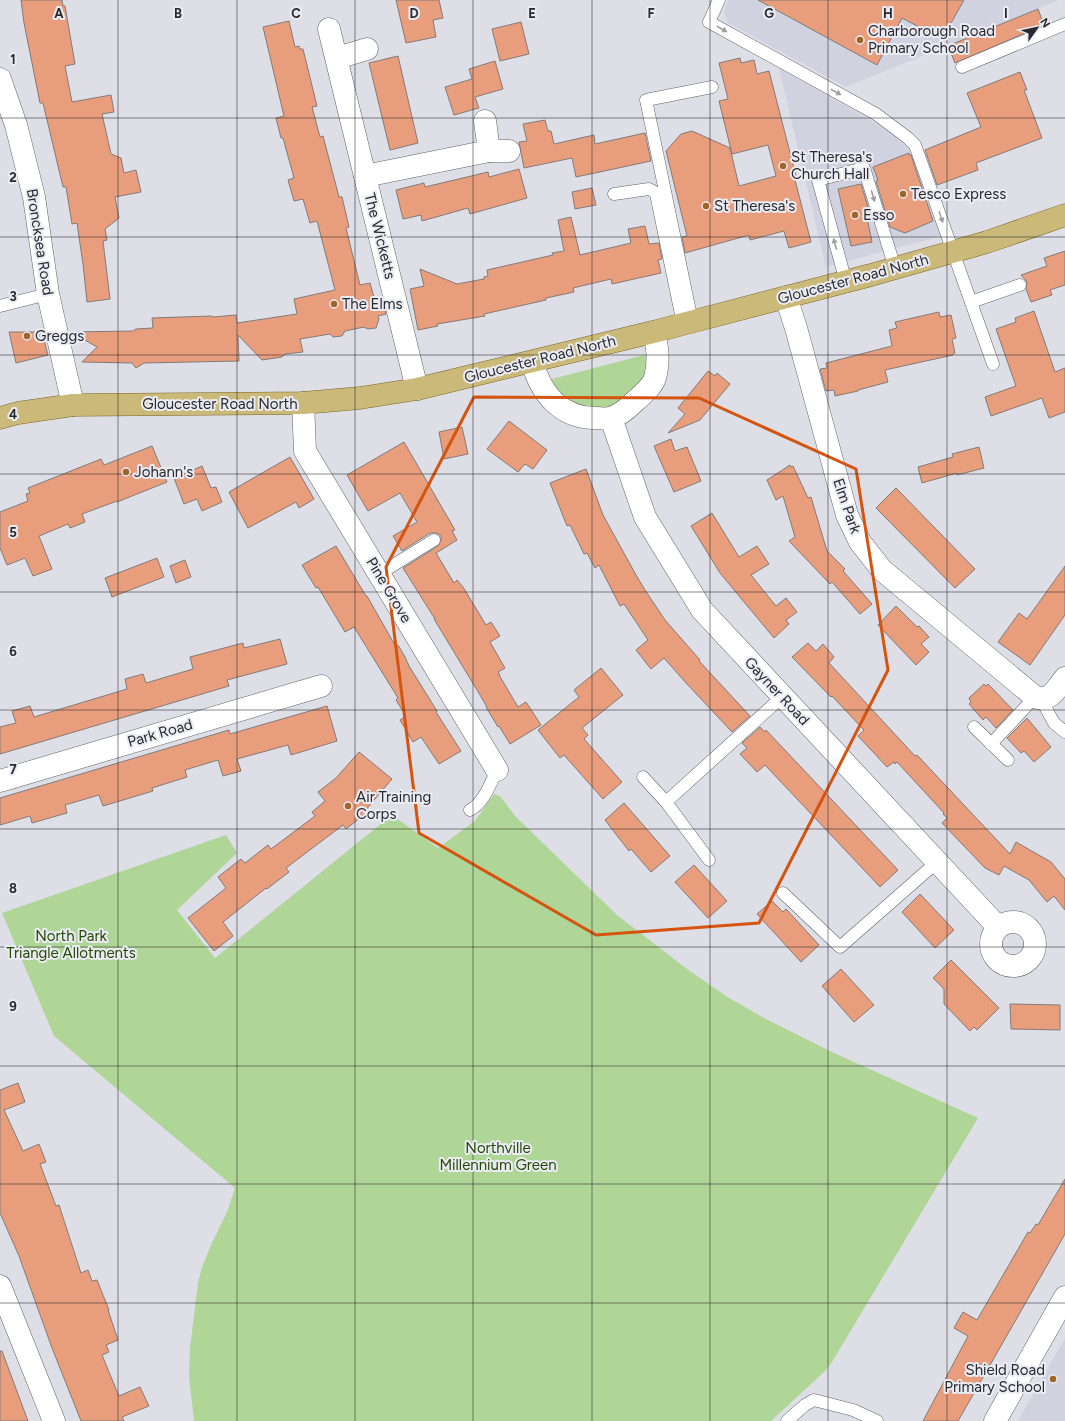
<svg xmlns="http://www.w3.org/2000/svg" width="1065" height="1421" font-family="Figtree,sans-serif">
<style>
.built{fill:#d0d2e0}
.green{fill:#afd697}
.building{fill:#e89d7d;stroke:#837b78}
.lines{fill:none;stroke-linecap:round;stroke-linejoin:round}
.lane-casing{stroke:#63646a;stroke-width:13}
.street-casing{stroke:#63646a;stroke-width:23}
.primary-casing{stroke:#7b6824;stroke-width:23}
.lane{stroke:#fff;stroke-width:12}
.street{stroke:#fff;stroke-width:22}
.primary{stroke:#cab979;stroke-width:22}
.oneway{fill:#9f9fa0}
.marked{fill:none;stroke:#d5540f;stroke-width:3;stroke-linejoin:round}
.grid{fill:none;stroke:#2a2a2d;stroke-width:1;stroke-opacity:0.55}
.poi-dot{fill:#a06427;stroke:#eaebf3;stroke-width:1.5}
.labels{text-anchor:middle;stroke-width:4;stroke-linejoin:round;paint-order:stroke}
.poi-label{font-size:15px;fill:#2a2a2d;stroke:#eaebf3;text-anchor:start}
.street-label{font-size:15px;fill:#2a2a2d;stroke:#eaebf3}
.park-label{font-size:15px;fill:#234800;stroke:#eaebf3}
.grid-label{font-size:13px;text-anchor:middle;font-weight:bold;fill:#2a2a2d;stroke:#eaebf3;stroke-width:4;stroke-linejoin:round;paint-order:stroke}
</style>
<rect width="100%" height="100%" fill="#dddee6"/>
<g class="built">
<path d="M 729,0 L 1059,0 L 846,87 L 728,23 L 724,11 Z"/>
<path d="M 779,68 L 886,129 L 909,148 L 941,236 L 826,267 Z"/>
<path d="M 1065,1338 L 1065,1421 L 1018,1421 Z"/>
</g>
<g class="green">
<path d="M 648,354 L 647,371 L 640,387 L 610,407 L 593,412 L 565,404 L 548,380 Z"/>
<path d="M 494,794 L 500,796 L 516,817 L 617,915 L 687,969 L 729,998 L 764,1018 L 834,1053 L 978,1118 L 832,1362 L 825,1371 L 771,1421 L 194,1421 L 189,1376 L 190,1348 L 198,1283 L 202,1267 L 211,1245 L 227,1212 L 235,1188 L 54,1036 L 2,913 L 226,835 L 237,853 L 177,910 L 215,958 L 392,815 L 438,848 L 475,821 Z"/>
</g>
<g class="building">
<path d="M 21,0 L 62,0 L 63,6 L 65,6 L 75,64 L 65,66 L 72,102 L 111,95 L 114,112 L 102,114 L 111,154 L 121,158 L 124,173 L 136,170 L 141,192 L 115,197 L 119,218 L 105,229 L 107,240 L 103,241 L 110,299 L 87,302 L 83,264 L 77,223 L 72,224 L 66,187 L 63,187 L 43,103 L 40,103 L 24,23 Z"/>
<path d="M 396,0 L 439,0 L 443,18 L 433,20 L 436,37 L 406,43 Z"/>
<path d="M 758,0 L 964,0 L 942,39 L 902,18 L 877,65 Z"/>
<path d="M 1038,9 L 1044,25 L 955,63 L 950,51 L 950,45 Z"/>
<path d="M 289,21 L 295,47 L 299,46 L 300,49 L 303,49 L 317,106 L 312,107 L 320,137 L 323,136 L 339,197 L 342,197 L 349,227 L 346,228 L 360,285 L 370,283 L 375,301 L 382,300 L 386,314 L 378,316 L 379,319 L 376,328 L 368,329 L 364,327 L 345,331 L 342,336 L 333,337 L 330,334 L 300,339 L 303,352 L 285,354 L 282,357 L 262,360 L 238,335 L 239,361 L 144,363 L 136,368 L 132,363 L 82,362 L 97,347 L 71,332 L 133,331 L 136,329 L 153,328 L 152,318 L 212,316 L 213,317 L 236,315 L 237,323 L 297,314 L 294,299 L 335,290 L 317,221 L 310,223 L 303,199 L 294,201 L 288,180 L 294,178 L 283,138 L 281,138 L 276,118 L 284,116 L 263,27 Z"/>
<path d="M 521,22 L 529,54 L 500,61 L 492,29 Z"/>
<path d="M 398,56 L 418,143 L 390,150 L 369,63 Z"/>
<path d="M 740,58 L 741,63 L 754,60 L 757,74 L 769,71 L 797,180 L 795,180 L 811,242 L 789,248 L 784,231 L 750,240 L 749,235 L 685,253 L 682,237 L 687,236 L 666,151 L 681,134 L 692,131 L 730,148 L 739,186 L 776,176 L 768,145 L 732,154 L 719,101 L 728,99 L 719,63 Z"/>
<path d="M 495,61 L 503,89 L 475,97 L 479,108 L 454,115 L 445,87 L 472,79 L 469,69 Z"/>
<path d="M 1020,72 L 1027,90 L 1024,90 L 1042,138 L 976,163 L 978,170 L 937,185 L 925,150 L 981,127 L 967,93 Z"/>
<path d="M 545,120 L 548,131 L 551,131 L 554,144 L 594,135 L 595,144 L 645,133 L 651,161 L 576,177 L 572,158 L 524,168 L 519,142 L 527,141 L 523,124 Z"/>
<path d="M 909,153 L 909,155 L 911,155 L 933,221 L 905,233 L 890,227 L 876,181 L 878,180 L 873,167 Z"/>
<path d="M 519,169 L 527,198 L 470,214 L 468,208 L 422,221 L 421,215 L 403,219 L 396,190 L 424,183 L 425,187 L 488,172 L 489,177 Z"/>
<path d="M 861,184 L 872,220 L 867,218 L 872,242 L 851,246 L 838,189 Z"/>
<path d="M 592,188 L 596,205 L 575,209 L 572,192 Z"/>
<path d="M 571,217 L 580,255 L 631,243 L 628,229 L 645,226 L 649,244 L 659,243 L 662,259 L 658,260 L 661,273 L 612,284 L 611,279 L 573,288 L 574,292 L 546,298 L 546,300 L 484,314 L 485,316 L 437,324 L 438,326 L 418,330 L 410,289 L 424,286 L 420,269 L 457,284 L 484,279 L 484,277 L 488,276 L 487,270 L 553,255 L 552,253 L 564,251 L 558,220 Z"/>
<path d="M 1065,251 L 1065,285 L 1050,290 L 1052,295 L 1031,302 L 1026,289 L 1027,282 L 1021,275 L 1047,266 L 1044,258 Z"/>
<path d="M 1034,311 L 1055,372 L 1065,368 L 1065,412 L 1049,418 L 1042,398 L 991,416 L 985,397 L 1016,386 L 996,329 L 1016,322 L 1015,318 Z"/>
<path d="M 939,312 L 940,317 L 951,315 L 956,338 L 952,339 L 955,353 L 953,354 L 953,355 L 885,370 L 888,382 L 858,390 L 858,391 L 835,396 L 834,390 L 826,391 L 820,369 L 827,368 L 826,363 L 892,346 L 889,330 L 897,328 L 895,322 Z"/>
<path d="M 9,332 L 42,332 L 48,355 L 16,363 Z"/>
<path d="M 708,371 L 715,376 L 717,373 L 730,384 L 700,420 L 668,433 L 685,414 L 678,408 Z"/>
<path d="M 509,421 L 547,450 L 533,469 L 525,464 L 518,472 L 487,449 Z"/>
<path d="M 462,427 L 468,454 L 444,459 L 439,432 Z"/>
<path d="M 671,439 L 675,451 L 687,447 L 701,481 L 674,492 L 654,446 Z"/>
<path d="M 404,442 L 455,530 L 452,531 L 457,540 L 436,553 L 454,583 L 457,580 L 463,587 L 486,625 L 491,622 L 500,636 L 490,642 L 505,668 L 498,672 L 500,675 L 499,675 L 518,707 L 526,702 L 541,725 L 510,744 L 499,726 L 498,727 L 486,707 L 487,707 L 480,695 L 434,619 L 435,619 L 403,568 L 438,546 L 441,540 L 441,536 L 437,533 L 430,533 L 402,551 L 393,536 L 417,522 L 400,493 L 368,511 L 347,475 Z"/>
<path d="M 152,446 L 167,482 L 117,502 L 117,501 L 82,514 L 85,522 L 70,528 L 68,524 L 39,536 L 52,569 L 33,576 L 25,558 L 7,565 L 0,548 L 0,512 L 28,501 L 26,494 L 30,493 L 28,488 L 101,459 L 104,465 Z"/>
<path d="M 979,447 L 984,468 L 957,475 L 957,473 L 922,483 L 918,467 L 953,457 L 952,454 Z"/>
<path d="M 290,457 L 314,499 L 299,508 L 296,502 L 248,528 L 229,492 Z"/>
<path d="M 790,465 L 791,467 L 793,466 L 808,498 L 811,497 L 827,551 L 845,569 L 843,571 L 872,604 L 860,614 L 832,582 L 830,584 L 789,541 L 795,537 L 783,496 L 776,500 L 767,480 Z"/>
<path d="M 202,466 L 211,488 L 216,487 L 222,502 L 202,511 L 197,499 L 184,504 L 174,478 Z"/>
<path d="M 586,469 L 603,515 L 636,575 L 645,590 L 665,620 L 700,660 L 699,661 L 750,716 L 732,732 L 687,684 L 664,658 L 651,669 L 636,650 L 648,640 L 624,604 L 620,606 L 599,565 L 595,568 L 587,553 L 584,554 L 570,525 L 567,526 L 550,483 Z"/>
<path d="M 896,488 L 975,569 L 955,588 L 876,508 Z"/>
<path d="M 712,513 L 739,557 L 757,546 L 769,564 L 751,575 L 776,606 L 786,598 L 797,612 L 786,620 L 789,624 L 774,638 L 720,573 L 691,526 Z"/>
<path d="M 336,546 L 366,596 L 367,596 L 396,647 L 398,645 L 405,657 L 409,666 L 437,711 L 436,712 L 461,751 L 439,764 L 421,737 L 413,742 L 400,720 L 406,716 L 396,700 L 398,698 L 364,643 L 354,627 L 345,632 L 318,587 L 316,588 L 302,565 Z"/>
<path d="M 157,558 L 164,577 L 112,597 L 105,578 Z"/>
<path d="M 185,560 L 191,577 L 176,583 L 170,566 Z"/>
<path d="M 1065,566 L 1065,615 L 1030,665 L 998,642 L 1019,613 L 1027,619 Z"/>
<path d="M 896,606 L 917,627 L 919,626 L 929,637 L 921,644 L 929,652 L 916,665 L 878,625 Z"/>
<path d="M 280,639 L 287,664 L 227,680 L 229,686 L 0,754 L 0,727 L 16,723 L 12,711 L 30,706 L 34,717 L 127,689 L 125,679 L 143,674 L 146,683 L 193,669 L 190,657 L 243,643 L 244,648 Z"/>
<path d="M 808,643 L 816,651 L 823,644 L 834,657 L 829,663 L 915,756 L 917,755 L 1010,854 L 1016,842 L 1051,862 L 1065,879 L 1065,910 L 1054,896 L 1047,902 L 1029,880 L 1004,866 L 999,875 L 985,868 L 942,823 L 947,818 L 943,814 L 944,813 L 897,762 L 895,764 L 894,762 L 887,767 L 858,736 L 864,730 L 832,696 L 831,697 L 792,657 Z"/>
<path d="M 601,668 L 623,695 L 582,728 L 588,735 L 584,739 L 622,782 L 603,799 L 564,755 L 560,758 L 538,730 L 579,697 L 574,690 Z"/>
<path d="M 984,684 L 986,686 L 988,684 L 1013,710 L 996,728 L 986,717 L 983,720 L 969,704 L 971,702 L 969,698 Z"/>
<path d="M 327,706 L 337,741 L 291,755 L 288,745 L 237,759 L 241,771 L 223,776 L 218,760 L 185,770 L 187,777 L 152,788 L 153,791 L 103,806 L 99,795 L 65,805 L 67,813 L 32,823 L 30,816 L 0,825 L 0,798 L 229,730 L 230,734 Z"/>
<path d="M 1027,718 L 1051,747 L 1034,762 L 1024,751 L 1021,753 L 1007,738 Z"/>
<path d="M 760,727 L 765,732 L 766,730 L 898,870 L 880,887 L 765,765 L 757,772 L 740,754 L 747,748 L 742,743 Z"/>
<path d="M 359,752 L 392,779 L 364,812 L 365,814 L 346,829 L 343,825 L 286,868 L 289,872 L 267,889 L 266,888 L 223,922 L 233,936 L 214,951 L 188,918 L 226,888 L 218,877 L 241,859 L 245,863 L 268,845 L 271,849 L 315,816 L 312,812 L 325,801 L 318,792 L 336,778 Z"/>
<path d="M 624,803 L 670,856 L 651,872 L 631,849 L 629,851 L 605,820 Z"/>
<path d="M 694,865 L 727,901 L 708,918 L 675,882 Z"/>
<path d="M 920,894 L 954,930 L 935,948 L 902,912 Z"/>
<path d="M 772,901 L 783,912 L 786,909 L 819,945 L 801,962 L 757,914 Z"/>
<path d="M 951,960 L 999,1008 L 977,1030 L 974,1027 L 970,1031 L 944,1004 L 944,989 L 933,978 Z"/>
<path d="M 841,969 L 874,1005 L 854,1022 L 822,986 Z"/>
<path d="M 1010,1004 L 1060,1005 L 1060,1030 L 1011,1029 Z"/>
<path d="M 18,1083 L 25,1102 L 4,1110 L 23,1151 L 39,1144 L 46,1162 L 40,1164 L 56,1206 L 59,1205 L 81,1273 L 88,1270 L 92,1281 L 97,1280 L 109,1310 L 108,1310 L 118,1340 L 106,1345 L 109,1352 L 102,1355 L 111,1377 L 119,1396 L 140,1387 L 149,1406 L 122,1417 L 124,1421 L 81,1421 L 52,1348 L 19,1256 L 0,1213 L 0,1090 Z"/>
<path d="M 1065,1179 L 1065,1234 L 958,1421 L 923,1421 L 968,1336 L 954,1328 L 963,1312 L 977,1320 L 1028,1232 L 1030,1233 L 1036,1224 L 1038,1225 Z"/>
<path d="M 0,1351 L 2,1351 L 28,1421 L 0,1421 Z"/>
</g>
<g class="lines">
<g class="lane-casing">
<g id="lane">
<path d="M 719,0 L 709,22 L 876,114 L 908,138 L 915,145 L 993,364"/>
<path d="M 962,67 L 1065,24"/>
<path d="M 614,194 L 649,189 L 653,191 L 656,194 L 683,324"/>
<path d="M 846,282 L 818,180 L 864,168 L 895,268"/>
<path d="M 971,302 L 1020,285"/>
<path d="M 0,306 L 48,294"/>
<path d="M 692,321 L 646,100 L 712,87"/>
<path d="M 379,574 L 434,540"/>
<path d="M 1041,699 L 1054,723 L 1065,732"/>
<path d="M 974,727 L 1008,760"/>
<path d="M 991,744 L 1035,697"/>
<path d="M 643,777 L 666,802"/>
<path d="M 470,810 C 484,803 490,784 497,770"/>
<path d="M 709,860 L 666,802 L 782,697"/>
<path d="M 783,893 L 840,947 L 937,862"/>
<path d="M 787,1421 L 805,1405 L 814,1400 L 853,1410 L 877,1421"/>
</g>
</g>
<g class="street-casing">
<g id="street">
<path d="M 329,29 L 417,389"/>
<path d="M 337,58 L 367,49"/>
<path d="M 0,79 L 16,125 L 34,197 L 48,294 L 73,405"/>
<path d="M 485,121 L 489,151"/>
<path d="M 365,176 L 489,151 L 509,151"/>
<path d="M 786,297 L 796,328 L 847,515 L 860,542 L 882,570 L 1035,697 C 1050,703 1057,688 1065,678"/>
<path d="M 532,362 C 541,393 560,418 595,418 C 600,418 606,419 610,418 C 618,416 628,408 633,403 C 641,396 652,387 655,378 C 659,363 658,346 653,332"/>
<path d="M 303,403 L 305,451 L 497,770"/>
<path d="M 611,418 L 645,517 L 702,610 L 998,927"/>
<path d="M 0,781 L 321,686"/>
<circle cx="1013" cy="944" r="22"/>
<path d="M 0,1286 L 54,1421"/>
<path d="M 995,1421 L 1065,1297"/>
</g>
</g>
<g class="primary-casing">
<path id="primary" d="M 0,418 L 18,413 L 73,405 L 303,403 L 360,398 L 417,389 L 653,332 L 683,324 L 871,275 L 987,242 L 1065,215"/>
</g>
<use href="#lane" class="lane"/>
<use href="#street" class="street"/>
<use href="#primary" class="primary"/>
</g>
<defs><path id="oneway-solid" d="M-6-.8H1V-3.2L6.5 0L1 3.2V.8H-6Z"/></defs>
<g class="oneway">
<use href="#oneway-solid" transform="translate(722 29) rotate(29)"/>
<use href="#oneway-solid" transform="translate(836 92) rotate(29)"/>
<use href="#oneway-solid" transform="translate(873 196) rotate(73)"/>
<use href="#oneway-solid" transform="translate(941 217) rotate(71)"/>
<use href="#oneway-solid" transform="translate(835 244) rotate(-105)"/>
</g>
<path class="marked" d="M 474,397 L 699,398 L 856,469 L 888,670 L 759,923 L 596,935 L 419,833 L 386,567 Z"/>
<path class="grid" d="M 118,0 L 118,1421M 237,0 L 237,1421M 355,0 L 355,1421M 473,0 L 473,1421M 592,0 L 592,1421M 710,0 L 710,1421M 828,0 L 828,1421M 947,0 L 947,1421M 0,118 L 1065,118M 0,237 L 1065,237M 0,355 L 1065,355M 0,474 L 1065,474M 0,592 L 1065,592M 0,710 L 1065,710M 0,829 L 1065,829M 0,947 L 1065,947M 0,1066 L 1065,1066M 0,1184 L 1065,1184M 0,1303 L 1065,1303"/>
<g class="poi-dot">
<circle cx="860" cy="40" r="4"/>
<circle cx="783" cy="166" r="4"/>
<circle cx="903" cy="194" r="4"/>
<circle cx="706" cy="206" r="4"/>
<circle cx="855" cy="215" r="4"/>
<circle cx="334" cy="304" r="4"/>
<circle cx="27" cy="336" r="4"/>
<circle cx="126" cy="472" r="4"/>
<circle cx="348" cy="806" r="4"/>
<circle cx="1053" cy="1379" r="4"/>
</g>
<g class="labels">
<g class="poi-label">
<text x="868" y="36">Charborough Road<tspan x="868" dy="17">Primary School</tspan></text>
<text x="791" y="162">St Theresa's<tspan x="791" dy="17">Church Hall</tspan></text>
<text x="911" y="199">Tesco Express</text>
<text x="714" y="211">St Theresa's</text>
<text x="863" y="220">Esso</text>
<text x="342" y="309">The Elms</text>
<text x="35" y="341">Greggs</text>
<text x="134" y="477">Johann's</text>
<text x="356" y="802">Air Training<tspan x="356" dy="17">Corps</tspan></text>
<text x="1045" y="1375" text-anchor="end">Shield Road<tspan x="1045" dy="17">Primary School</tspan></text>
</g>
<g class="street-label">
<text transform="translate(380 236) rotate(76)" y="5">The Wicketts</text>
<text transform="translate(40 242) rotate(81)" y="5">Broncksea Road</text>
<text transform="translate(853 279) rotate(-15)" y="5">Gloucester Road North</text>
<text transform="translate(540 359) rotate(-14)" y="5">Gloucester Road North</text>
<text x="220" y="409">Gloucester Road North</text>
<text transform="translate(847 506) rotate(71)" y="5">Elm Park</text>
<text transform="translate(389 590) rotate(59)" y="5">Pine Grove</text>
<text transform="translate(777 691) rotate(47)" y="5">Gayner Road</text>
<text transform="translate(160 733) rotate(-16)" y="5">Park Road</text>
</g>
<g class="park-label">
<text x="71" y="941">North Park<tspan x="71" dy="17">Triangle Allotments</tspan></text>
<text x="498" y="1153">Northville<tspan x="498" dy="17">Millennium Green</tspan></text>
</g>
</g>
<g class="grid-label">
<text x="59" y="18">A</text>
<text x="178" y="18">B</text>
<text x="296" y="18">C</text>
<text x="414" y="18">D</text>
<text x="532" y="18">E</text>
<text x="651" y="18">F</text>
<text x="769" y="18">G</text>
<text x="888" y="18">H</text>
<text x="1006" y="18">I</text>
<text x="13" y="64">1</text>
<text x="13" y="182">2</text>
<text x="13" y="301">3</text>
<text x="13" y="419">4</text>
<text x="13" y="537">5</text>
<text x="13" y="656">6</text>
<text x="13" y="774">7</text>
<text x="13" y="893">8</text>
<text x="13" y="1011">9</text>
</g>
<g transform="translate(1037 28) rotate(57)" stroke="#eaebf3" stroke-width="3" paint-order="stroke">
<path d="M0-3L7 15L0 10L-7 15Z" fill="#2a2a2d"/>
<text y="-6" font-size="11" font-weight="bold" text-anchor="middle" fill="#2a2a2d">N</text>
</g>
</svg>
